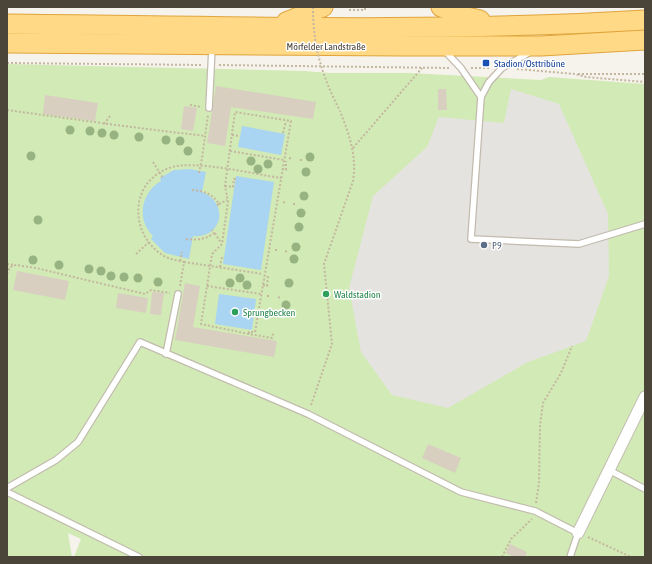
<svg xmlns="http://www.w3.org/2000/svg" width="652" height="564" font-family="'Asap Condensed',sans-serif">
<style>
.green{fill:#d2eab5}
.parking{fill:#e5e3e0}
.water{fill:#a9d4f2}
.building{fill:#d8cfc1}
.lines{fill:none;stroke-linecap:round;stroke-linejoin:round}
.service-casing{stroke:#c2bbae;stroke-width:8}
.minor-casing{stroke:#c2bbae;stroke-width:13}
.trunk-casing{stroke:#e0a43c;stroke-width:21}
.path{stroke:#c4b79f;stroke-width:2;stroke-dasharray:2 2;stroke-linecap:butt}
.service{stroke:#fff;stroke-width:5.5}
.minor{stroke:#fff;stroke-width:11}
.trunk{stroke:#ffd985;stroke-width:19}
.path-bridge{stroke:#c4b79f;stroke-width:2;stroke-dasharray:2 2;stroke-linecap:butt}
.tree{fill:#97b381}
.transit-dot{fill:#1a4fb4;stroke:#fff;stroke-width:1.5}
.service-dot{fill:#5c6f8a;stroke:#fff;stroke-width:1.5}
.leisure-dot{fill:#2e9e5b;stroke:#fff;stroke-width:1.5}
.labels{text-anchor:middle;stroke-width:3;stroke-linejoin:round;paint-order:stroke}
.street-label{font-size:10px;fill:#4b4439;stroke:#fff}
.transit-label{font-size:10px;fill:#164399;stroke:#fff;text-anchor:start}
.service-label{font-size:10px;fill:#4e5e75;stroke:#fff;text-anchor:start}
.leisure-label{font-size:10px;fill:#27864d;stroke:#fff;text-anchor:start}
</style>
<rect width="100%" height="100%" fill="#f6f3ec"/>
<path class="green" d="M 7,64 L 304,71 L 329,73 L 410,73 L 541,80 L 549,77 L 645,84 L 645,557 L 74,557 L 81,539 L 68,533 L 72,557 L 7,557 Z"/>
<path class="parking" d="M 511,89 L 559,104 L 608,214 L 609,276 L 586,341 L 528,362 L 448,408 L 392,395 L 361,352 L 349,288 L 373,196 L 427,147 L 439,117 L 504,123 Z"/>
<g class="water">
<path d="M 242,126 L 285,134 L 281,155 L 238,147 Z"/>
<path d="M 190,169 L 206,172 L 202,192 C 230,203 222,239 193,236 L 189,259 L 165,253 L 151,239 L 153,236 C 136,219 141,193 161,181 L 160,178 L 174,170 Z"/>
<path d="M 236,176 L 274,182 L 261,270 L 223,264 Z"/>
<path d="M 219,294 L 256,299 L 252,330 L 215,324 Z"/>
</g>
<g class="building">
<path d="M 216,86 L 316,102 L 313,119 L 231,107 L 225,146 L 207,143 Z"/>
<path d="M 438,89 L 446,89 L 447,110 L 438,110 Z"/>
<path d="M 45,95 L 98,103 L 95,121 L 43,114 Z"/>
<path d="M 184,106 L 197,108 L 193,131 L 181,129 Z"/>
<path d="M 17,271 L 69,281 L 65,300 L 13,290 Z"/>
<path d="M 185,283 L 200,286 L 193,327 L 277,341 L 274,357 L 175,340 Z"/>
<path d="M 152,292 L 164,293 L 161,315 L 150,314 Z"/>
<path d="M 118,293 L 148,298 L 146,313 L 116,308 Z"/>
<path d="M 428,444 L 461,458 L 455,473 L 422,458 Z"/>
<path d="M 510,544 L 527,552 L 525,557 L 514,557 L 506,553 Z"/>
</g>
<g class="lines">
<g class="service-casing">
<g id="service">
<path d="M 444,50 L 461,68 L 481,97"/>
<path d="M 530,52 L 502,68 L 489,82 L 481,97 L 471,239 L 579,244 L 645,224"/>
<path d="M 209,108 L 212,48"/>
<path d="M 166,354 L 178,294"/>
<path d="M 609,470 L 645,489"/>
<path d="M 7,488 L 56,460 L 78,442 L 140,342 L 308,414 L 461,492 L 535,511 L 578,533 L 570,557"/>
<path d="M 7,492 L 139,557"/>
</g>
</g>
<g class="minor-casing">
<path id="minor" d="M 578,533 L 645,397"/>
</g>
<g class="trunk-casing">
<g id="trunk">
<path d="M 441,7 L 467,17 L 480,20"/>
<path d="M 286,22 L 323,7"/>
<path d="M 7,24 C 219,26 433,33 645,20"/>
<path d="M 7,43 L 402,46 L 541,46 L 645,40"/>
</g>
</g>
<g class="path">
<path d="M 349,10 L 365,10 L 365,7"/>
<path d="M 7,63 L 203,65"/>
<path d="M 219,65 L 449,68"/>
<path d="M 471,68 L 491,68"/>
<path d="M 517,69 L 575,74 L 586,77 L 645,82"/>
<path d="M 578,74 L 645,74"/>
<path d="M 190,105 L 202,107"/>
<path d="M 7,110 L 123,126 L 205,136"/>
<path d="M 104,124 L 110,116"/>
<path d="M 283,133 L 286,121"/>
<path d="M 232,135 L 240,136"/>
<path d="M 353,148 L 422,68"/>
<path d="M 230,151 L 284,160"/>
<path d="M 289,158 L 293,159"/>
<path d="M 300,160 L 303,160"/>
<path d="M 153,162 L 163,178"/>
<path d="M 282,169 L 286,170 L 286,161"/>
<path d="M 199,173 L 202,158 L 208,115"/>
<path d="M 225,186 L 233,187 L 234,179 L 236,179"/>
<path d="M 192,190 C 204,191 213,194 219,204 L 215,206"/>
<path d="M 283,202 L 286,203"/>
<path d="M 219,204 L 227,200"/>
<path d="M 293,204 L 296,204"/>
<path d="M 215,233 L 221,243"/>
<path d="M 186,239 C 196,240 205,240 214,233 L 212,230"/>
<path d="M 275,250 L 278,250"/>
<path d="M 285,251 L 288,252"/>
<path d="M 136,254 L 149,242"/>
<path d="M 180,261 L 182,252"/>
<path d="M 184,262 L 263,274"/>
<path d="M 7,264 L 14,265"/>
<path d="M 220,267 L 222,257 L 224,257"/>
<path d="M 7,274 L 10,267 L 16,265 L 36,268 L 145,294 L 151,290 L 170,293"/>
<path d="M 263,285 L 267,286 L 268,275"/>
<path d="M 180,286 L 184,262 C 176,260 167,259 161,254 C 129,232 130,182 169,168 C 193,159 253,174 281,178"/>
<path d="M 207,286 L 261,294"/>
<path d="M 267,296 L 271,296"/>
<path d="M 278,297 L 280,298"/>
<path d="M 249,334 L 201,324 L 212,254 L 222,244 L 228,202 L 225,186 L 235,112 L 291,121 L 255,332 L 249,332 L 249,334 L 272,338 L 273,333"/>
<path d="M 311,405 L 332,344 L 324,264 L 353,181 C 357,156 349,134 340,111"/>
<path d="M 536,503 L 539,483 L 540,425 L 543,403 L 561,373 L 572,346"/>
<path d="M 588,537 L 631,557"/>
<path d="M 502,557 L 511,539 L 532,519"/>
</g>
<use href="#service" class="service"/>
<use href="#minor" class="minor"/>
<use href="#trunk" class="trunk"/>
<path class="path-bridge" d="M 313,7 C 313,47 322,76 340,111"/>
</g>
<g class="tree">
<circle cx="70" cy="130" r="4.5"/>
<circle cx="90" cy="131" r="4.5"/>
<circle cx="102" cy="133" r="4.5"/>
<circle cx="114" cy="135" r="4.5"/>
<circle cx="139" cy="137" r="4.5"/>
<circle cx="166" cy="140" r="4.5"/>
<circle cx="180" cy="141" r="4.5"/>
<circle cx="188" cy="151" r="4.5"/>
<circle cx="31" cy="156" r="4.5"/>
<circle cx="310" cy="157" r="4.5"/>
<circle cx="251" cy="161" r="4.5"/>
<circle cx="268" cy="164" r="4.5"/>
<circle cx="258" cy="169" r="4.5"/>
<circle cx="306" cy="172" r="4.5"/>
<circle cx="304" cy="196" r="4.5"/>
<circle cx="301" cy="213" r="4.5"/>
<circle cx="38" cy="220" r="4.5"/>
<circle cx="299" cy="227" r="4.5"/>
<circle cx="296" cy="247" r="4.5"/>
<circle cx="294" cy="259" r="4.5"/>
<circle cx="33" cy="260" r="4.5"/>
<circle cx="59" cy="265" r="4.5"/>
<circle cx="89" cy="269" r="4.5"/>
<circle cx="101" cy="271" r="4.5"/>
<circle cx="111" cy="276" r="4.5"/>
<circle cx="124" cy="277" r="4.5"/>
<circle cx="138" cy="278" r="4.5"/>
<circle cx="240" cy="278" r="4.5"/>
<circle cx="158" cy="282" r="4.5"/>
<circle cx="230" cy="283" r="4.5"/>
<circle cx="289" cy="283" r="4.5"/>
<circle cx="247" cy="285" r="4.5"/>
<circle cx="286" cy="305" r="4.5"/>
</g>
<rect class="transit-dot" x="482" y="59" width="8" height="8" rx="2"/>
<circle class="service-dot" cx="484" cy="245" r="4"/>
<g class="leisure-dot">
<circle cx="326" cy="294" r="4"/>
<circle cx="235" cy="312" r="4"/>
</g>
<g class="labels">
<g class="street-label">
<text x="326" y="50">Mörfelder Landstraße</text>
</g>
<g class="transit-label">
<text x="494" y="67">Stadion/Osttribüne</text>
</g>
<g class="service-label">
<text x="492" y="249">P9</text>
</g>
<g class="leisure-label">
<text x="334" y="298">Waldstadion</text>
<text x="243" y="316">Sprungbecken</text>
</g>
</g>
<rect width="652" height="564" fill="none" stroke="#4b4439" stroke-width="16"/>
</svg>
